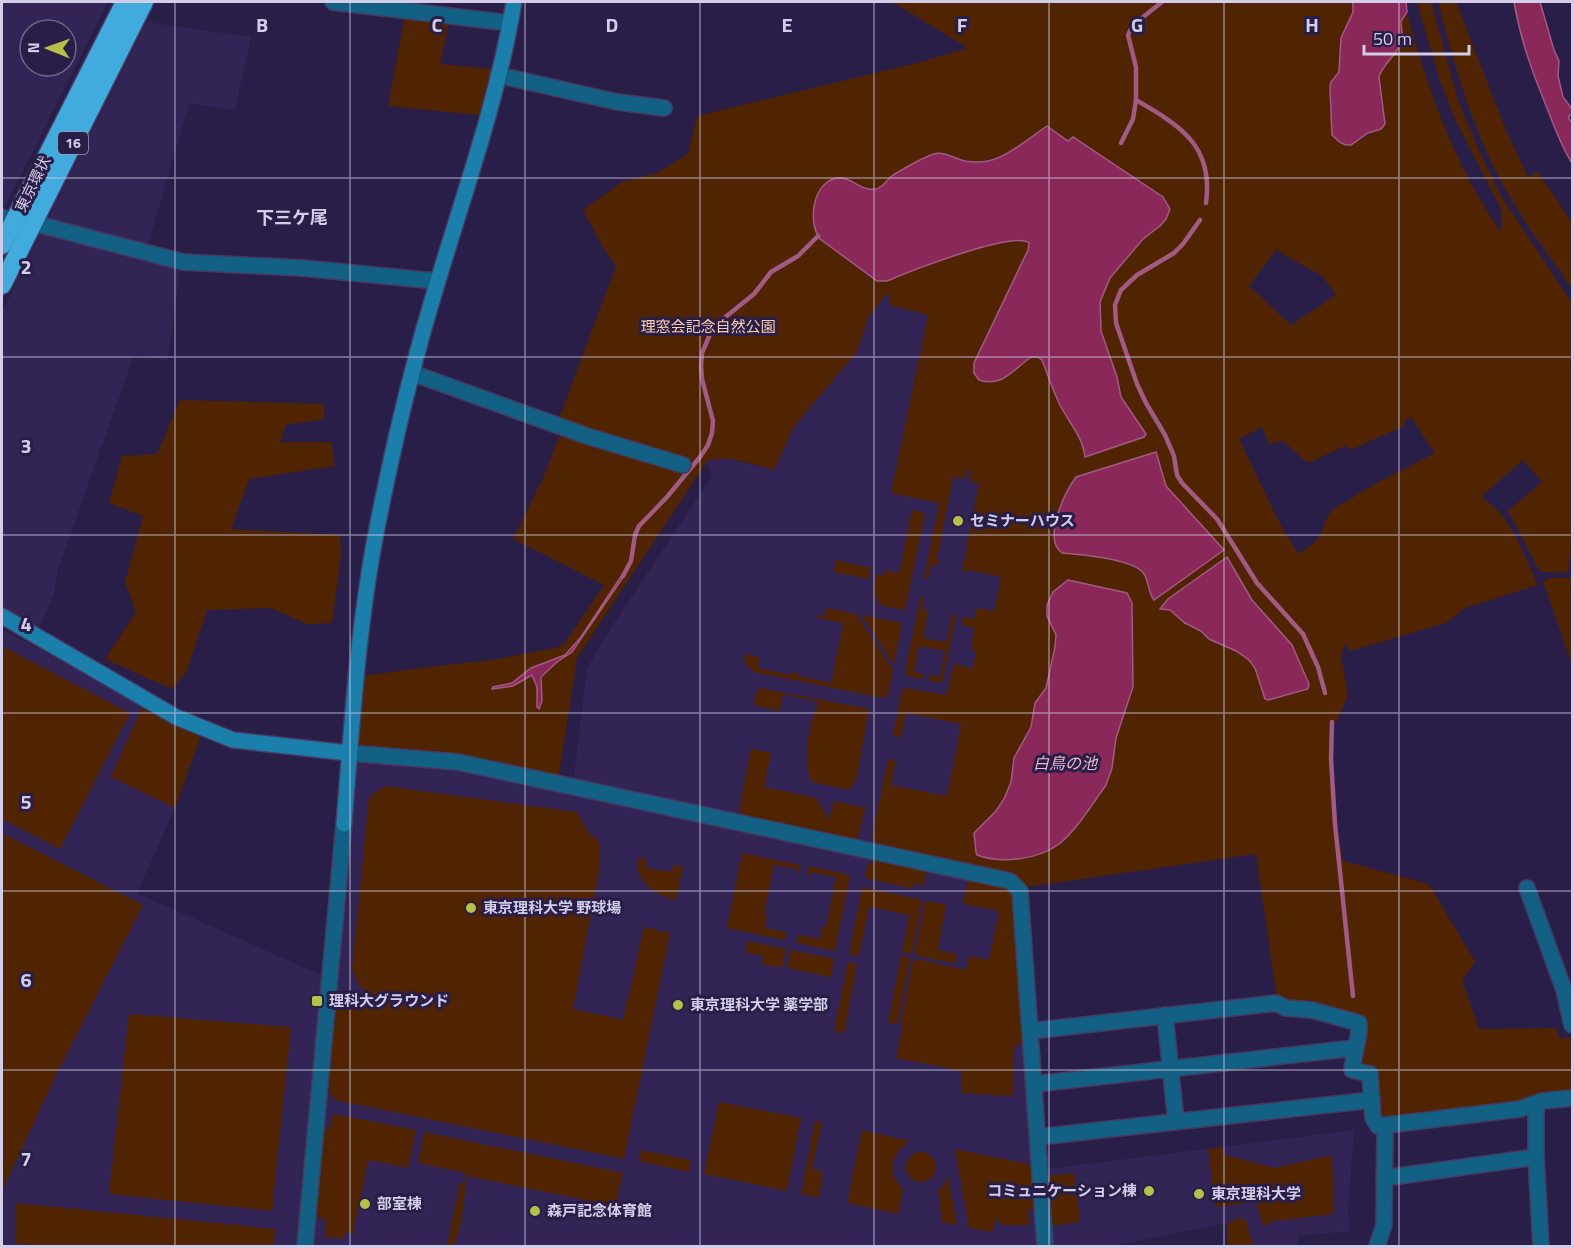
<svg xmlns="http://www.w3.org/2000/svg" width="1574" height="1248" font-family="'Titillium Web','Noto Sans JP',sans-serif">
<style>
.built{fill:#322454;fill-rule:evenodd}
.green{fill:#502400;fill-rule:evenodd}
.water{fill:#8a2859;stroke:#a05a84;stroke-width:1.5}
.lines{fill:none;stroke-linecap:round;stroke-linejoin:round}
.stream{stroke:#a05a84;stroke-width:4.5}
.street-casing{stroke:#443a61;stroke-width:18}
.secondary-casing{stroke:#443a61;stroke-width:18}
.highway-casing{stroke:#443a61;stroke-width:21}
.street{stroke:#126184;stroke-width:15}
.secondary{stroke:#1b7fac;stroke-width:15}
.highway{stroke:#42abde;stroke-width:18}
.grid{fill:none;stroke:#d2cde8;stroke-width:1.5;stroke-opacity:0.55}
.poi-dot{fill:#b7c148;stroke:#291e47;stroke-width:2}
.labels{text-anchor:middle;stroke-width:6;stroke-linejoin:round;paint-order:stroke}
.shield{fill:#291e47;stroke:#9f98b8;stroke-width:1.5}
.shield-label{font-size:14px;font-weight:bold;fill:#d2cde8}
.street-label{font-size:15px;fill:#d2cde8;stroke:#291e47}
.park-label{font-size:15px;fill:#fcccae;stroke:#291e47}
.poi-label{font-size:15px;font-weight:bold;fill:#d2cde8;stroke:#291e47;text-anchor:start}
.water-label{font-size:16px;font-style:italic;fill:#efb8cd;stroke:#291e47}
.quarter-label{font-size:18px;font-weight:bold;fill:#d2cde8;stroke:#291e47}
.grid-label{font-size:20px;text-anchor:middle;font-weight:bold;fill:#d2cde8;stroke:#291e47;stroke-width:6;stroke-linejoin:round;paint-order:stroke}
</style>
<rect width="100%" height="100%" fill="#291e47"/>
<g class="built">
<path d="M 2,2 L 108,2 L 2,212 ZM 30,30 L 66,30 L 66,66 L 30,66 Z"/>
<path d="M 147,22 L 251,37 L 235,110 L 189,103 L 147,248 L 47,221 Z"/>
<path d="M 41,233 L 180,270 L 168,360 L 134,355 L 58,569 L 54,593 L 38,631 L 2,611 L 2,312 Z"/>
<path d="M 906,273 L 1046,431 L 948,861 L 575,780 L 574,775 L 587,668 L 614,623 L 712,476 L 707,461 L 713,459 L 733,460 L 774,470 L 779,437 L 869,316 L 893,286 Z"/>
<path d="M 2,629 L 143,705 L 111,777 L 175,808 L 137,893 L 323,976 L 297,1246 L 2,1246 Z"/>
<path d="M 361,761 L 452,769 L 496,777 L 1009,889 L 1013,894 L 1038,1246 L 312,1246 L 329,1086 L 356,766 Z"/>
<path d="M 1354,1130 L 1348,1213 L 1350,1231 L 1298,1236 L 1298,1246 L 1228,1246 L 1228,1223 L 1114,1246 L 1052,1246 L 1047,1169 Z"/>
</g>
<g class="green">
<path d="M 892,2 L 1353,2 L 1353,12 L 1343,32 L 1340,68 L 1330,101 L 1343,144 C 1354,146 1374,130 1385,124 L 1379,77 C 1384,61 1401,53 1402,35 C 1403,31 1401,25 1401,21 L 1407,12 C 1427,88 1455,167 1501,232 L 1502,211 L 1455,119 L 1439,78 L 1417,2 L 1431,2 L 1458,101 L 1479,151 L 1501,196 L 1572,303 L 1572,547 L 1568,573 L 1542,572 L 1539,570 L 1508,511 L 1542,482 L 1523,460 L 1484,494 L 1482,499 C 1510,511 1525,559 1538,585 L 1465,608 L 1446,623 L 1350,651 L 1345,643 L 1341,655 L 1348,695 L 1337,722 L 1331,722 L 1330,756 L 1332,798 L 1343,861 L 1429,884 L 1475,962 L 1462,980 L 1479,1029 L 1556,1028 L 1560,1039 L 1570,1037 L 1572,1046 L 1572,1091 L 1531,1095 L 1530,1100 L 1380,1122 L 1374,1073 L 1356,1067 L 1364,1028 L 1277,999 L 1256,854 L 1026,887 L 1019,877 L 879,846 L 872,838 L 888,759 L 896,761 L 891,785 L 947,796 L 961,724 L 906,713 L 901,737 L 893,736 L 902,690 L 906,688 L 947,695 L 954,664 L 973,668 L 976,651 L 971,650 L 974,628 L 962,625 L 963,617 L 974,619 L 977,608 L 994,611 L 1001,577 L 968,570 L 967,572 L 962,571 L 979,483 L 969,481 L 971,471 L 967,470 L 964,479 L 953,477 L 937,559 L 939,560 L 938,566 L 931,565 L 928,578 L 924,578 L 939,503 L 891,493 L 928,315 L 890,305 L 888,292 L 869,316 L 857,352 L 795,425 L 774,470 C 754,465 727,454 707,461 L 577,658 L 559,774 L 557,777 L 357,749 L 364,676 L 412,669 L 491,660 L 556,648 L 565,643 L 604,585 L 513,539 L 543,478 L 564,424 L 558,421 L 616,266 L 602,246 L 583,210 L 622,182 L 657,173 L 688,154 L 697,116 L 921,62 L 968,48 ZM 1047,126 L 1068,141 L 1073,137 L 1163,197 L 1170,209 L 1166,219 L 1160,226 L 1143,239 L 1110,278 L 1100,302 L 1101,331 L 1117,377 L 1121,397 L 1146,434 L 1144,437 L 1085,457 C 1083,436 1069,423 1060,405 C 1053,391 1048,375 1042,360 L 1038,357 L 1032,357 L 993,382 L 979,380 L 1029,246 L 1029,243 C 1014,230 908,272 887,281 L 877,281 L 871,278 L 820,239 L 849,179 C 857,186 871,194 882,186 C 886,183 888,179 892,176 C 901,169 922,158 933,154 C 944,151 954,158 964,160 C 996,167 1022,143 1047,126 ZM 1276,250 L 1322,276 L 1336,295 L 1291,325 L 1249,286 ZM 1411,417 L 1435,453 L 1375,484 L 1335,508 C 1323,517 1325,532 1315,542 C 1310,547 1303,550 1298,554 L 1279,522 L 1239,439 L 1262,427 L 1269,444 L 1283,441 L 1308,463 L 1347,445 L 1350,450 L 1404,426 L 1405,420 ZM 1163,479 L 1166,486 L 1224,550 L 1144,574 C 1123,556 1088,557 1062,553 L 1055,523 L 1057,515 L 1072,482 ZM 1246,591 L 1292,645 L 1309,684 L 1308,689 L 1268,700 L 1265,699 L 1255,668 L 1249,660 L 1236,651 L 1209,639 L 1201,631 L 1185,623 L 1170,610 ZM 1047,616 L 1128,704 L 1116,738 L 1109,778 L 1015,860 L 1001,860 L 977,855 L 976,852 L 974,833 L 996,811 L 1004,799 L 1011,782 L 1014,758 L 1031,727 L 1035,703 L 1046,688 L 1050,677 L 1056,635 Z"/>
<path d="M 1438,2 L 1456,2 L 1505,128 L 1528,177 L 1538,172 L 1572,223 L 1572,289 C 1551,258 1527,227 1508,194 C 1474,134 1455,68 1438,2 Z"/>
<path d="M 405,14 L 450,19 L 440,64 L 492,69 L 479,115 L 388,106 Z"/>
<path d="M 180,400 L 324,404 L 324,419 L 286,425 L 280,442 L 331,442 L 335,466 L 249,479 L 231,529 L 340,535 L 341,555 L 332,623 L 307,624 L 271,608 L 207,610 L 187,671 L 172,689 L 105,659 L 136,612 L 125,582 L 143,516 L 109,503 L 122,456 L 157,454 Z"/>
<path d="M 912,510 L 925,513 L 905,610 L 881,606 L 873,592 L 876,574 L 884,576 L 885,570 L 899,573 Z"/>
<path d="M 836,560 L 871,568 L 868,579 L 834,572 Z"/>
<path d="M 1551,578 L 1572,578 L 1572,665 L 1543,581 Z"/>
<path d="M 921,596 L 924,597 L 922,609 L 928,610 L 923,638 L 946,642 L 952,614 L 956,615 L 943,680 L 940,683 L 928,680 L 929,675 L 940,677 L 945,651 L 919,646 L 914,672 L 924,674 L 923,679 L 907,676 L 905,672 Z"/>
<path d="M 827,608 L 856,614 L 893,670 L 888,695 L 883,698 L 753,672 L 744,661 L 745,654 L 759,657 L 758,668 L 791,675 L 792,672 L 798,673 L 798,676 L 831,683 L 843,623 L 817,618 L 817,615 L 825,616 Z"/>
<path d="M 861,615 L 902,623 L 894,665 Z"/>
<path d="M 2,646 L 130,713 L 60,849 L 2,819 Z"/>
<path d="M 760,688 L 869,709 L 857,777 L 850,790 L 811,782 C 802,754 809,729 818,702 L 783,694 L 780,711 L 757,706 L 754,702 L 757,691 Z"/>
<path d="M 143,705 L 201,735 L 175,808 L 111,777 Z"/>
<path d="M 751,749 L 771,753 L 764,787 L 816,798 L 829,819 L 834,801 L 865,808 L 857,842 L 745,818 L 739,810 Z"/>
<path d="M 385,786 L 577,812 L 589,833 L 598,840 L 600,849 L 600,867 L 573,1009 L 623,1020 L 644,927 L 670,933 L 624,1159 L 335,1100 L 328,1091 L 335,1009 L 345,1009 L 346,998 L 378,1002 C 363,993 358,985 352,969 L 369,797 Z"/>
<path d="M 2,833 L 143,905 L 55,1077 L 3,1189 Z"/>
<path d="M 742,853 L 800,865 L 799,874 L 797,874 L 797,869 L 774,865 L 764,914 L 767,915 L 765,928 L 786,932 L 785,940 L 727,928 Z"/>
<path d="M 638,858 L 647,859 L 646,868 L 671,872 L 673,865 L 683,866 L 676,900 C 657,896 633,881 638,858 Z"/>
<path d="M 876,860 L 927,871 L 924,885 L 917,884 L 910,888 L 865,878 L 868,864 Z"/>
<path d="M 809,866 L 850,875 L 835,951 L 797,943 L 798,935 L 820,939 L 822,927 L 826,927 L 836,877 L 811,872 L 810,876 L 807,876 Z"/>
<path d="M 968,880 L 1009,889 L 1013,894 L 1024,1043 L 1018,1044 L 1013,1051 L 1013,1095 L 1011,1096 L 961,1093 L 962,1071 L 896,1058 L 903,1026 L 900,1025 L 913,961 L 917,959 L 966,970 L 969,956 L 989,960 L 999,911 L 963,904 Z"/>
<path d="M 862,887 L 922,900 L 912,952 L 909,954 L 902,952 L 909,915 L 869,907 L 859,956 L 849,954 Z"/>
<path d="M 925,901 L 946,905 L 938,950 L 957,954 L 955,963 L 917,956 L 915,952 Z"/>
<path d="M 747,941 L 786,949 L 782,968 L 761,964 L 763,956 L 745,952 Z"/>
<path d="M 791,950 L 834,959 L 831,977 L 787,968 Z"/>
<path d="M 901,955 L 908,957 L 910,960 L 897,1024 L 888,1023 Z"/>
<path d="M 848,962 L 857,964 L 844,1033 L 834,1031 Z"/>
<path d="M 129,1014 L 291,1027 L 272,1211 L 109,1194 Z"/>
<path d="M 719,1102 L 801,1118 L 787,1191 L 704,1174 Z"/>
<path d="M 333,1114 L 416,1130 L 408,1168 L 368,1160 L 353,1233 L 346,1232 L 344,1238 L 326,1237 L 325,1219 L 315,1217 L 324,1127 L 330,1128 Z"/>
<path d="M 815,1121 L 822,1122 L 812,1169 L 823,1171 L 819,1198 L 801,1194 Z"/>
<path d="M 862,1130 L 910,1141 C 891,1153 886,1172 903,1189 L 898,1214 L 847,1203 Z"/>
<path d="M 424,1132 L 623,1173 L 615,1206 L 467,1176 C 464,1200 463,1223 454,1246 L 447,1246 L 460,1183 L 464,1184 L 466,1173 L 418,1163 Z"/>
<path d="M 1222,1147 L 1225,1155 L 1275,1168 L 1332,1155 L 1334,1214 L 1274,1221 L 1263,1226 L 1256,1202 L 1215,1207 L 1208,1149 Z"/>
<path d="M 955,1149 L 1033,1165 L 1036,1209 L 1028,1210 L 1029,1225 L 999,1225 L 999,1220 L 996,1220 L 992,1232 L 969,1228 Z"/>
<path d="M 641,1150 L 691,1160 L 689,1172 L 639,1161 Z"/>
<circle cx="921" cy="1167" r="15"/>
<path d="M 1072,1173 L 1075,1177 L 1080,1222 L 1051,1226 L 1048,1176 Z"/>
<path d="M 948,1176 L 957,1225 L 942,1222 L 938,1191 L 944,1185 Z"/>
<path d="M 16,1203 L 275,1229 L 274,1246 L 51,1246 L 16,1244 Z"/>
<path d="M 1245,1218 L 1254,1246 L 1228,1246 L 1228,1223 L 1234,1222 L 1233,1220 Z"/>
</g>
<g class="water">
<path d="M 1353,2 L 1406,2 L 1407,12 L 1401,21 C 1401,27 1403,34 1402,40 C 1398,55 1383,63 1379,77 L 1385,124 L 1381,129 L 1368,133 L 1351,145 C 1343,146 1338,141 1332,135 L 1330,88 L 1331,82 L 1339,72 L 1341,38 L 1353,12 Z"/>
<path d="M 1514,2 L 1540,2 L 1554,50 L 1559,61 L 1558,76 L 1563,97 L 1572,109 L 1572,114 L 1569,116 L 1569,119 L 1572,122 L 1572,163 C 1561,146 1555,128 1547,108 C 1532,71 1521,42 1514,2 Z"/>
<path d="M 1047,126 L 1068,141 L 1073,137 L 1163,197 L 1170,209 L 1166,219 L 1160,226 L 1143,239 L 1110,278 L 1100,302 L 1101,331 L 1117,377 L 1121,397 L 1146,434 L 1144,437 L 1085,457 C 1083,437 1069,423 1060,405 C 1053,391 1048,375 1042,360 L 1038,357 L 1031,357 C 1014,369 1002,388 979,380 L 974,373 L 974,363 L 1028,250 L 1029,243 C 1014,230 908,272 887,281 L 877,281 L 820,239 C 808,223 812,187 833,179 C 849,173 859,192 876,189 C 884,187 887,179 893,175 C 903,169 924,157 934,154 C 945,151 955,159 965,161 C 972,162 982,162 988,161 C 1006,158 1032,136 1047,126 Z"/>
<path d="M 1156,452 L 1166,486 L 1224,550 L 1154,600 C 1148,593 1149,581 1144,574 C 1134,558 1080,555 1062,553 C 1042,539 1065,492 1076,477 Z"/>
<path d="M 1227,557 L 1252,600 L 1292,645 L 1309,684 L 1308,689 L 1268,700 L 1265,699 L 1255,668 L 1249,660 L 1236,651 L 1209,639 L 1201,631 L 1185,623 L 1170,610 L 1160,609 L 1168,599 Z"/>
<path d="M 624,572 L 626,573 L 572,652 L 557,662 L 541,677 L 542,701 L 539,709 L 537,707 L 537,687 L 532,675 L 513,686 L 492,689 L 493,687 L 512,683 L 531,668 L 565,655 L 581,637 Z"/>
<path d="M 1068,580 L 1127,593 L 1132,603 L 1133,687 L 1116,738 L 1112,768 L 1106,785 C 1094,802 1075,832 1059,844 C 1038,860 1001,864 977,855 L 976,852 L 974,833 L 996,811 L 1004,799 L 1011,782 L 1014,758 L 1031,727 L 1035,703 L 1046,688 L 1055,647 L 1056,635 L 1047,616 L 1047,605 L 1053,592 Z"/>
</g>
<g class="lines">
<g class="stream">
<path d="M 1162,2 L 1133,25 L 1128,35 L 1136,67 L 1136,100 C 1179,125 1214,145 1206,203"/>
<path d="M 1121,143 L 1133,119 L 1136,100"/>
<path d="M 1200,220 L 1183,244 L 1174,253 L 1137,275 L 1121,290 L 1115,305 L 1116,323 L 1137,384 L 1146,403 L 1165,435 L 1174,456 L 1177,475 L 1182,483 L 1217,519 L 1257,583 L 1303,634 L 1318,667 L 1325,693"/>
<path d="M 623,576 L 631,561 L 635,535 L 639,526 L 667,497 L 700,457 L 708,445 L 712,433 L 713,421 L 702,379 L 701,366 L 702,353 L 711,332 L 718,323 L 754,294 L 771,272 L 798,256 L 818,236"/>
<path d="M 1332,722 L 1331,759 L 1335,824 L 1353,996"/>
</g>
<g class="street-casing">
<g id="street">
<path d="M 333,2 L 510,23"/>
<path d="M 498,75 L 617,102 L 664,108"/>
<path d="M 2,217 L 14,221 L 33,223 L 183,262 L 302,268 L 436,281"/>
<path d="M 412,373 L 587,436 L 683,465"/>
<path d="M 349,753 L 458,762 L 1010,881 L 1020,891 L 1045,1246"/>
<path d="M 1527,888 L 1564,990 L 1572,1025"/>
<path d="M 1165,1015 L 1176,1122"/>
<path d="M 1031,1031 L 1276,1003 L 1286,1008 L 1312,1010 L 1359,1023 C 1361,1030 1353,1059 1352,1070 L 1370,1074 L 1373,1118 L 1378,1126 L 1520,1109 L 1542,1101 L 1572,1098"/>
<path d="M 1035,1084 L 1355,1048"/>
<path d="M 1536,1105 L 1536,1157 L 1541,1246"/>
<path d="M 1038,1137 L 1372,1100"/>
<path d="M 1384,1178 L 1536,1157"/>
<path d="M 305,1246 L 344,824"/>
<path d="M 1377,1246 L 1384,1225 L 1385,1126"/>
</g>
</g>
<g class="secondary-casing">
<g id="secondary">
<path d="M 2,616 L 176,717 L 233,740 L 349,753"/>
<path d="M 344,824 C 352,724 358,622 378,523 C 388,473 399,422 412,373 C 443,248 493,128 514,2"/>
</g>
</g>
<g class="highway-casing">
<g id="highway">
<path d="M 2,245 L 125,2"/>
<path d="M 2,285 L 144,2"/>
</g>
</g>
<use href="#street" class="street"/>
<use href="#secondary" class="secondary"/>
<use href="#highway" class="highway"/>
</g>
<path class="grid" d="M 175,2 L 175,1246M 350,2 L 350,1246M 525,2 L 525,1246M 700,2 L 700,1246M 874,2 L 874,1246M 1049,2 L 1049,1246M 1224,2 L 1224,1246M 1399,2 L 1399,1246M 2,178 L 1572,178M 2,357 L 1572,357M 2,535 L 1572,535M 2,713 L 1572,713M 2,891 L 1572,891M 2,1070 L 1572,1070"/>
<g class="poi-dot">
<circle cx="958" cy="521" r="6"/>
<circle cx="471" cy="908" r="6"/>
<rect x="311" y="995" width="12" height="12" rx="3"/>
<circle cx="678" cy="1005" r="6"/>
<circle cx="1149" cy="1191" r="6"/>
<circle cx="1199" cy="1194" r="6"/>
<circle cx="365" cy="1204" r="6"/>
<circle cx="535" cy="1211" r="6"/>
</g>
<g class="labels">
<rect class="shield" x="58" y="132" width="30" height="22" rx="4.5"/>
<g class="shield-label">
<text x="73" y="148">16</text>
</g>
<g class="street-label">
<text transform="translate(33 184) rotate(-64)" y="5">東京環状</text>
</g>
<g class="park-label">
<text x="708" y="332">理窓会記念自然公園</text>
</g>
<g class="poi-label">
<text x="970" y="526">セミナーハウス</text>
<text x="483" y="913">東京理科大学 野球場</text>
<text x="329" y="1006">理科大グラウンド</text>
<text x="690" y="1010">東京理科大学 薬学部</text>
<text x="1137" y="1196" text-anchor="end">コミュニケーション棟</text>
<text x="1211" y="1199">東京理科大学</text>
<text x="377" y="1209">部室棟</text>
<text x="547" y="1216">森戸記念体育館</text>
</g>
<g class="water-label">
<text x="1065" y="769">白鳥の池</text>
</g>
<g class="quarter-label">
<text x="292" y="224">下三ケ尾</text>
</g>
</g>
<g class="grid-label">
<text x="262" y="32">B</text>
<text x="437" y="32">C</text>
<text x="612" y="32">D</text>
<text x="787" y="32">E</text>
<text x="962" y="32">F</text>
<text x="1137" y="32">G</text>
<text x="1312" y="32">H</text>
<text x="26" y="274">2</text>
<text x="26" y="453">3</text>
<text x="26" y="631">4</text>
<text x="26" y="809">5</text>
<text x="26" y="987">6</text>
<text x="26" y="1166">7</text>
</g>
<rect width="1574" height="1248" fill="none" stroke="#d2cde8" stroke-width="6"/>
<g transform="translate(48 48) rotate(271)"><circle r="28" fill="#291e47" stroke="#6d6487" stroke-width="1.5"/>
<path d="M0-4.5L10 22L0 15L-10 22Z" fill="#b7c148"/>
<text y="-9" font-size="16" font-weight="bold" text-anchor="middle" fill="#d2cde8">N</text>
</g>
<path d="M1364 45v9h105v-9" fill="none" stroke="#d2cde8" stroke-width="3"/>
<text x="1373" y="45" font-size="18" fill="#d2cde8" stroke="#291e47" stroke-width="4.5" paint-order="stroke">50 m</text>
</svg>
